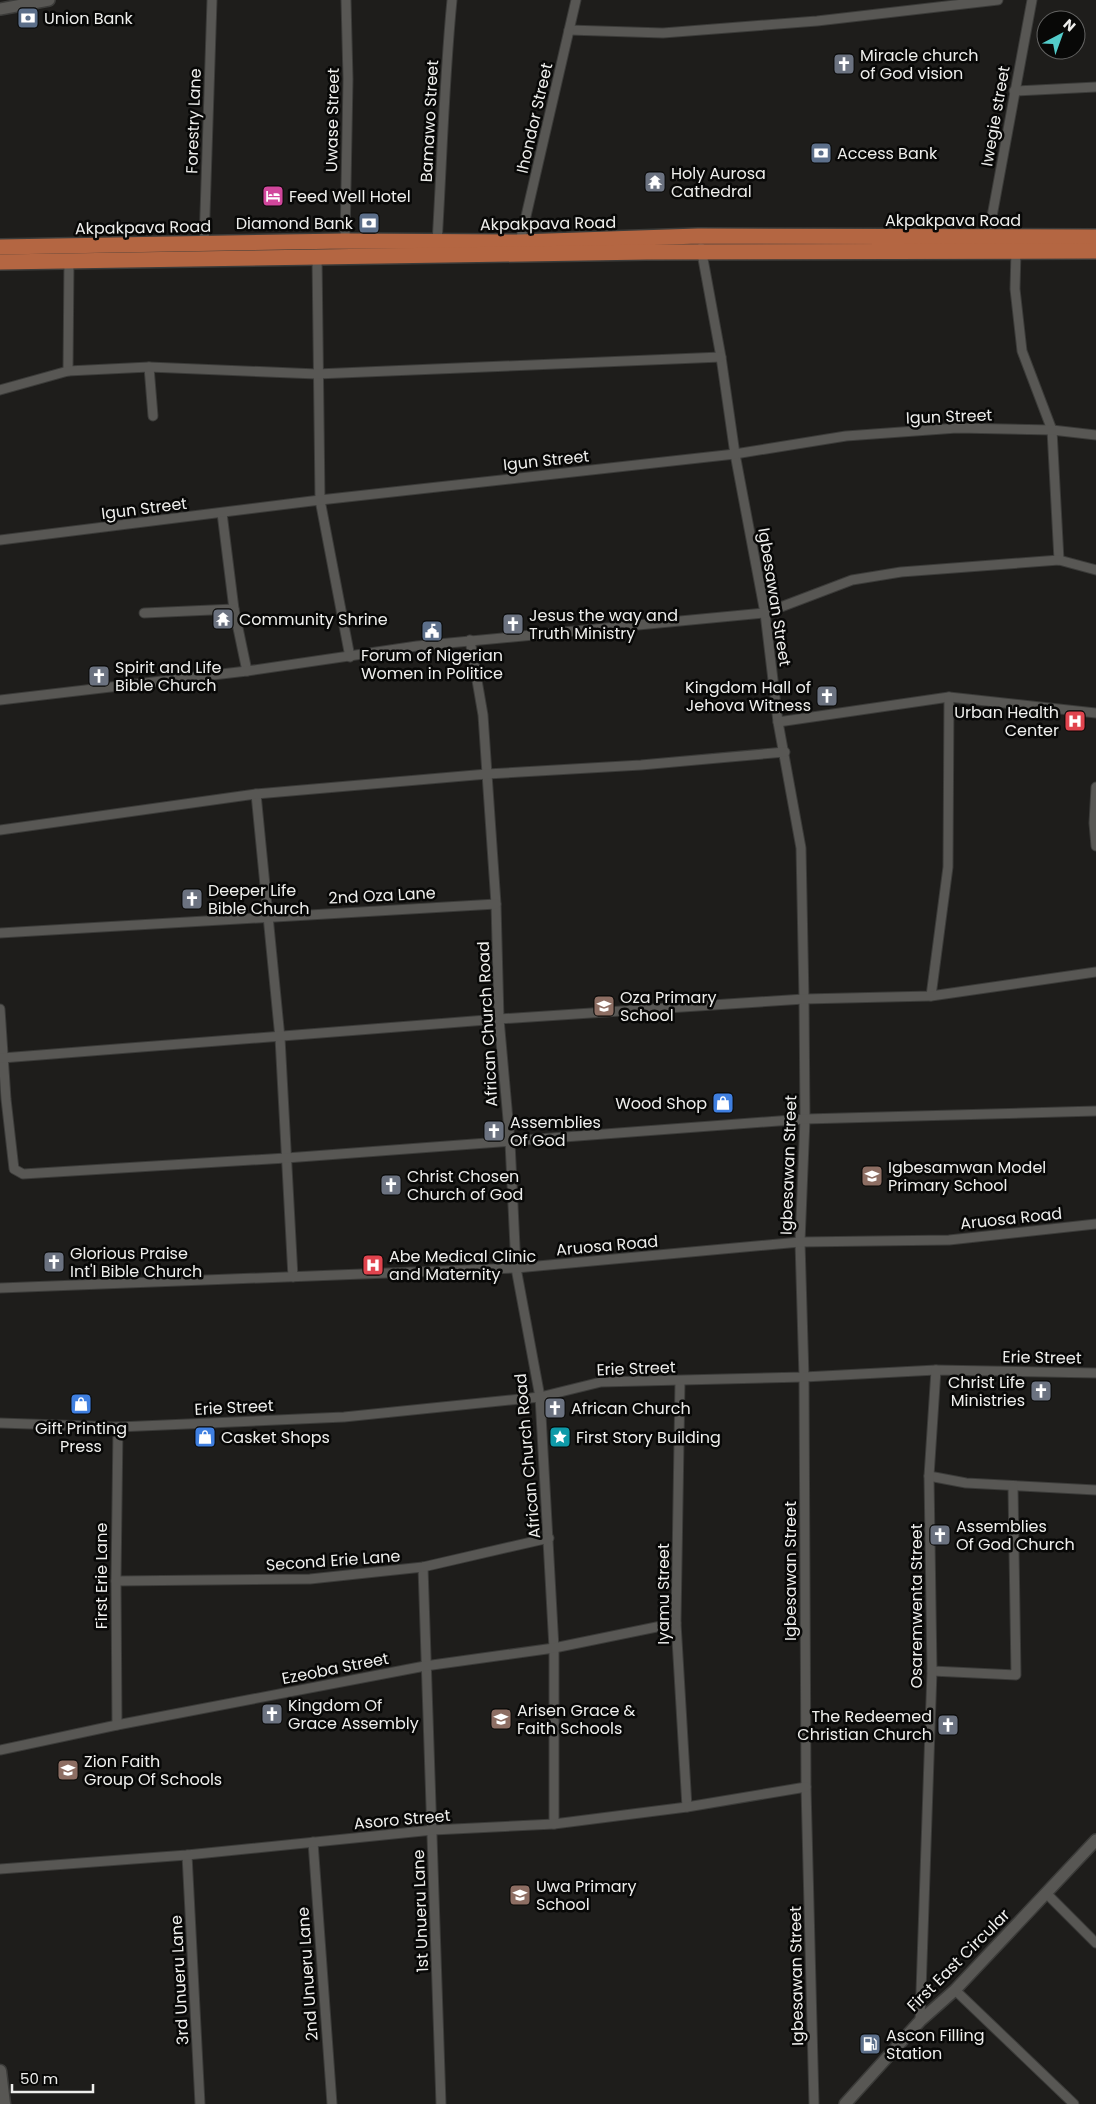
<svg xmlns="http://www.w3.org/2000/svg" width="1096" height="2104" font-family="Poppins,sans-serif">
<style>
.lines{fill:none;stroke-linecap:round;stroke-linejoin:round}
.minor-casing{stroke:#3b3b39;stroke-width:11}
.tertiary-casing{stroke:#3b3b39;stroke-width:14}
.secondary-casing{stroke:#3b3b39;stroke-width:15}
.trunk-casing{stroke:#3b3b39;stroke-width:18}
.minor{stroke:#585754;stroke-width:9}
.tertiary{stroke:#585754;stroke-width:11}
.secondary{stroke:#585754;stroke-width:12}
.trunk{stroke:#b46642;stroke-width:15}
.labels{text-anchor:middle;stroke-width:5;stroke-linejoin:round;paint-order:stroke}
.poi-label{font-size:16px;fill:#eeeeec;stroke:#080807;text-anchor:start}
.street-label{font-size:16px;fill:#eeeeec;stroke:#080807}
</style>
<rect width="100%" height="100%" fill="#1e1d1b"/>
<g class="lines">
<g class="minor-casing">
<g id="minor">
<path d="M 569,30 L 663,33 L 817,21 L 998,0"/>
<path d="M 1014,91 L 1096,87"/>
<path d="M 988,238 L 1032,0"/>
<path d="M 345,241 L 348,79 L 346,0"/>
<path d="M 520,242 L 576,0"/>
<path d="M 437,243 C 442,162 444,81 452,0"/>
<path d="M 204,244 L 212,0"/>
<path d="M 701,248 L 721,357 L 735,454 L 765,613 L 778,722 L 801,848 L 804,999 L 805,1119 L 800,1242 L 804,1377 L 806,1787 L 814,2104"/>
<path d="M 1016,251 L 1015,289 L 1022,351 L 1052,430 L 1059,560"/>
<path d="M 317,256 L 320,500 L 350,657"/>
<path d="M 149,367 L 153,416"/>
<path d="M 68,371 L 69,260"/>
<path d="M 0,390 L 68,371 L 149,367 L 317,374 L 721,357"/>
<path d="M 222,513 L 234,609 L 247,671"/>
<path d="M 0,540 L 320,500 L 735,454 L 846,436 L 957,428 L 1052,430 L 1096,435"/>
<path d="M 144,613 L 234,609"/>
<path d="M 470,640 L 483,715 L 487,774 L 496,904 L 499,1019 L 510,1142 L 516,1268 L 540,1397 L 554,1648 L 554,1824"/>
<path d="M 0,700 L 247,671 L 417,646 L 765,613 L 852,580 L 901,572 L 1059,560 L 1096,570"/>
<path d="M 778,722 L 949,697 L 1096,713"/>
<path d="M 1096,787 L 1094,823 L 1096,846"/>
<path d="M 256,794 L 280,1038 L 293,1277"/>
<path d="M 0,830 L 256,794 L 487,774 L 641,765 L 785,752"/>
<path d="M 0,933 L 496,904"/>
<path d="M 931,996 L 948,867 L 949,697"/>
<path d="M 0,1009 L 6,1099 L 14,1169 L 23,1174 L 286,1158 L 805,1119 L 1096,1111"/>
<path d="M 2,1058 L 499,1019 L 804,999 L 931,996 L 1096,972"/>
<path d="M 0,1288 L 516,1268 L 800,1242 L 949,1240 L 1096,1224"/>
<path d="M 680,1381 L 676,1623 L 687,1807"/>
<path d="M 0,1423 L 118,1427 L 344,1417 L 540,1397 L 601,1382 L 804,1377 L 936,1370 L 1096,1373"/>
<path d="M 929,1476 L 966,1483 L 1096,1490"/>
<path d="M 423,1567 L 441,2104"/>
<path d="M 116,1581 L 310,1579 L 423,1567 L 549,1538"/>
<path d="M 932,1671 L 1016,1675 L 1013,1487"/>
<path d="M 117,1725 L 116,1581 L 118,1427"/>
<path d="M 0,1750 L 117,1725 L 425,1666 L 554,1648 L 676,1623"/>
<path d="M 313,1842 L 332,2104"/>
<path d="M 187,1855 L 200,2104"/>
<path d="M 0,1869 L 187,1855 L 433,1830 L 554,1824 L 687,1807 L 806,1787"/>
<path d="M 1046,1893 L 1096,1943"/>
<path d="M 955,1990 L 1074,2104"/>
<path d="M 920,2021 L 932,1671 L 929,1476 L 936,1370"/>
</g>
</g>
<g class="tertiary-casing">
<g id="tertiary">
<path d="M 0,9 L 49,0"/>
<path d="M 845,2104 L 920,2021 L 955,1990 L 1096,1840"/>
</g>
</g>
<g class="secondary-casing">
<path id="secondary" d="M 0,2071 L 4,2104"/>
</g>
<g class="trunk-casing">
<g id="trunk">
<path d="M 0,247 L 345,241 L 520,242 L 698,236 L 1096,237"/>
<path d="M 0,262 L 647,252 L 1096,251"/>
</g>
</g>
<use href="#minor" class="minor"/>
<use href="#tertiary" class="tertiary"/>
<use href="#secondary" class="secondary"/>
<use href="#trunk" class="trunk"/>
</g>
<defs>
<g id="bank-square" transform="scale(1.125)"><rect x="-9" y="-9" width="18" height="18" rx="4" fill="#5c6f8a" stroke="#080807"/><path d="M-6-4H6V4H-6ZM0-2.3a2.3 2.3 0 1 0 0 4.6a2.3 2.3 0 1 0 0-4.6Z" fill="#fff"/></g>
<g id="church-square" transform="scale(1.125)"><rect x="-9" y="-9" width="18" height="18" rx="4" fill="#6b7280" stroke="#080807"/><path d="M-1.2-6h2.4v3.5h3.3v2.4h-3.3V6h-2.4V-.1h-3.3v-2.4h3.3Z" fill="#fff"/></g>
<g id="temple-square" transform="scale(1.125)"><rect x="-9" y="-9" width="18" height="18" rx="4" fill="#6b7280" stroke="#080807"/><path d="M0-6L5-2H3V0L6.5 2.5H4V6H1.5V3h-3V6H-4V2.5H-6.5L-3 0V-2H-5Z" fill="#fff"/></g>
<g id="hotel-square" transform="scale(1.125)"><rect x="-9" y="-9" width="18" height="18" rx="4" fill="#d1479c" stroke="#080807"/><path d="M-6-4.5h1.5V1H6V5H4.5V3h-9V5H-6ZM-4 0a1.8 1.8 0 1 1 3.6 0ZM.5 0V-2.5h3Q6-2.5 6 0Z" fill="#fff"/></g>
<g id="civic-square" transform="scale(1.125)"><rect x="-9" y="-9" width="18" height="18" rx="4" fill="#5c6f8a" stroke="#080807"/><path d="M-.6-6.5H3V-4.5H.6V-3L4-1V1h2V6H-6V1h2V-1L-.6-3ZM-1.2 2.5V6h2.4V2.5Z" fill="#fff"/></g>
<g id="hospital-square" transform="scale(1.125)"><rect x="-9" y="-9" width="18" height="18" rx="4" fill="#e0444e" stroke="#080807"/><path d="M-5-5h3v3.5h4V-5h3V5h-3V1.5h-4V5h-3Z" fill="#fff"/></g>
<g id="school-square" transform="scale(1.125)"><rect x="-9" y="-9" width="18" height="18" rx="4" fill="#8d6e63" stroke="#080807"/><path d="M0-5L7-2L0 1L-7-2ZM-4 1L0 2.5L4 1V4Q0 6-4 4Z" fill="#fff"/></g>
<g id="shop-square" transform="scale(1.125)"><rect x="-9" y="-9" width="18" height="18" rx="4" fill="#3f7fe0" stroke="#080807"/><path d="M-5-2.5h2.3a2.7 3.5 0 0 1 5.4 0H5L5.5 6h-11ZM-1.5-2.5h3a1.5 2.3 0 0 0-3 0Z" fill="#fff"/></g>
<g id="sight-square" transform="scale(1.125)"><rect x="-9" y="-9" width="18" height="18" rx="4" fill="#0f9aa8" stroke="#080807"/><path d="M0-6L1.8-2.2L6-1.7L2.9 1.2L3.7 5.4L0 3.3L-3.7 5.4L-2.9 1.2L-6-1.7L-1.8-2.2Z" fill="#fff"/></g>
<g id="fuel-square" transform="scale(1.125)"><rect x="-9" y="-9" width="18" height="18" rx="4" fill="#5c6f8a" stroke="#080807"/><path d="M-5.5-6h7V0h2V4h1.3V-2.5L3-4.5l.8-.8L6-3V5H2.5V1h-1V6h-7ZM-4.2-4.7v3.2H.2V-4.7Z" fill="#fff"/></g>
</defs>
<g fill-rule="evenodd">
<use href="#bank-square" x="28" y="18"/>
<use href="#church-square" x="844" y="64"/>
<use href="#bank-square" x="821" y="153"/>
<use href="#temple-square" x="655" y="182"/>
<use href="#hotel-square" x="273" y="196"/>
<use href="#bank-square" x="369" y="223"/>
<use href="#temple-square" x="223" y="619"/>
<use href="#church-square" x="513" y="624"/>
<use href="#civic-square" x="432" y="631"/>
<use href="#church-square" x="99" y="676"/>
<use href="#church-square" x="827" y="696"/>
<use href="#hospital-square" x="1075" y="721"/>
<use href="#church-square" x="192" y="899"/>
<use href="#school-square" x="604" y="1006"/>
<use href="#shop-square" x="723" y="1103"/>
<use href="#church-square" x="494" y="1131"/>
<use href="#school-square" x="872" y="1176"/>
<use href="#church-square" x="391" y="1185"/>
<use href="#church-square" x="54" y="1262"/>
<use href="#hospital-square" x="373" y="1265"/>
<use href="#church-square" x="1041" y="1391"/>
<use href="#shop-square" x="81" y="1404"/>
<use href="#church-square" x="555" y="1408"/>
<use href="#shop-square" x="205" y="1437"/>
<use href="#sight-square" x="560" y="1437"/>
<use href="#church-square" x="940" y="1535"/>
<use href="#church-square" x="272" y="1714"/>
<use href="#school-square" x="501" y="1719"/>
<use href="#church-square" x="948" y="1725"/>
<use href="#school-square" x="68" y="1770"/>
<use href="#school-square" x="520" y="1895"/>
<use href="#fuel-square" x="870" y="2044"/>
</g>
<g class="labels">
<g class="poi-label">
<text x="44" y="24">Union Bank</text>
<text x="860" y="61">Miracle church<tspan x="860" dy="18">of God vision</tspan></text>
<text x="837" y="159">Access Bank</text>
<text x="671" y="179">Holy Aurosa<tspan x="671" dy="18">Cathedral</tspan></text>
<text x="289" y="202">Feed Well Hotel</text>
<text x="353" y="229" text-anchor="end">Diamond Bank</text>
<text x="529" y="621">Jesus the way and<tspan x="529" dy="18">Truth Ministry</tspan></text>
<text x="239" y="625">Community Shrine</text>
<text x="432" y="661" text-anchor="middle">Forum of Nigerian<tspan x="432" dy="18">Women in Politice</tspan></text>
<text x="115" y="673">Spirit and Life<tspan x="115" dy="18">Bible Church</tspan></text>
<text x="811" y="693" text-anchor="end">Kingdom Hall of<tspan x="811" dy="18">Jehova Witness</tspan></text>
<text x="1059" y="718" text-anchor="end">Urban Health<tspan x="1059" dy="18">Center</tspan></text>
<text x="208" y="896">Deeper Life<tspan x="208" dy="18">Bible Church</tspan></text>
<text x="620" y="1003">Oza Primary<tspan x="620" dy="18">School</tspan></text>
<text x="707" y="1109" text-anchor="end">Wood Shop</text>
<text x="510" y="1128">Assemblies<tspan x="510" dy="18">Of God</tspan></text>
<text x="888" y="1173">Igbesamwan Model<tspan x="888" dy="18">Primary School</tspan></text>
<text x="407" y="1182">Christ Chosen<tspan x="407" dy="18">Church of God</tspan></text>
<text x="70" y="1259">Glorious Praise<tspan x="70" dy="18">Int'l Bible Church</tspan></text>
<text x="389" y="1262">Abe Medical Clinic<tspan x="389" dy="18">and Maternity</tspan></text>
<text x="1025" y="1388" text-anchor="end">Christ Life<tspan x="1025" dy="18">Ministries</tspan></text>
<text x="571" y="1414">African Church</text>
<text x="81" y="1434" text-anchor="middle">Gift Printing<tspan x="81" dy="18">Press</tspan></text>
<text x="221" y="1443">Casket Shops</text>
<text x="576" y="1443">First Story Building</text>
<text x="956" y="1532">Assemblies<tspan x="956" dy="18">Of God Church</tspan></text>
<text x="288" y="1711">Kingdom Of<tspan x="288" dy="18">Grace Assembly</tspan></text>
<text x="517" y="1716">Arisen Grace &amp;<tspan x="517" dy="18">Faith Schools</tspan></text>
<text x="932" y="1722" text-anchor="end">The Redeemed<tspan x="932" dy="18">Christian Church</tspan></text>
<text x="84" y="1767">Zion Faith<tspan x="84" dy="18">Group Of Schools</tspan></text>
<text x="536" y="1892">Uwa Primary<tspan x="536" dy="18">School</tspan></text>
<text x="886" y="2041">Ascon Filling<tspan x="886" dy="18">Station</tspan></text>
</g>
<g class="street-label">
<text transform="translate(995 116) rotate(-80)" y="6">Iwegie street</text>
<text transform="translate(534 118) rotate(-77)" y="6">Ihondor Street</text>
<text transform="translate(332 120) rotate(-89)" y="6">Uwase Street</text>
<text transform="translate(193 121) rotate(-88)" y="6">Forestry Lane</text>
<text transform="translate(429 121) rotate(-87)" y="6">Bamawo Street</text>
<text x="953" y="226">Akpakpava Road</text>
<text transform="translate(548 223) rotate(-1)" y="6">Akpakpava Road</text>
<text transform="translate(143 227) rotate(-1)" y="6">Akpakpava Road</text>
<text transform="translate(949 416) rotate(-2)" y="6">Igun Street</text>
<text transform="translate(546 460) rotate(-6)" y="6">Igun Street</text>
<text transform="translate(144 508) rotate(-7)" y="6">Igun Street</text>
<text transform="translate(775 597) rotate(81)" y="6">Igbesawan Street</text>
<text transform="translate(382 895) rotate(-3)" y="6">2nd Oza Lane</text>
<text transform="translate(487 1024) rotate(-93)" y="6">African Church Road</text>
<text transform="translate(788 1165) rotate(-88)" y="6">Igbesawan Street</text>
<text transform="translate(1011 1218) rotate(-6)" y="6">Aruosa Road</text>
<text transform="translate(607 1245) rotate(-5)" y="6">Aruosa Road</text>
<text transform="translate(1042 1357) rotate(1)" y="6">Erie Street</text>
<text transform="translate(636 1368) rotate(-2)" y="6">Erie Street</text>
<text transform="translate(234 1407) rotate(-3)" y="6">Erie Street</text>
<text transform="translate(527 1456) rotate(-95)" y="6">African Church Road</text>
<text transform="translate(333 1560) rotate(-4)" y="6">Second Erie Lane</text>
<text transform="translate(790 1571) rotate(-90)" y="6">Igbesawan Street</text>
<text transform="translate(101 1576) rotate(-90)" y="6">First Erie Lane</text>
<text transform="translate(663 1594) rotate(-90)" y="6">Iyamu Street</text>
<text transform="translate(916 1606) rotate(-90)" y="6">Osaremwenta Street</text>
<text transform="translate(335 1668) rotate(-11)" y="6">Ezeoba Street</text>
<text transform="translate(402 1819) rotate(-5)" y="6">Asoro Street</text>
<text transform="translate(420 1911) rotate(-92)" y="6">1st Unueru Lane</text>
<text transform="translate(958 1960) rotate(-45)" y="6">First East Circular</text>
<text transform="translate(307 1974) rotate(-94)" y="6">2nd Unueru Lane</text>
<text transform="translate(796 1976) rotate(-91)" y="6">Igbesawan Street</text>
<text transform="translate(179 1980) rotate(-93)" y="6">3rd Unueru Lane</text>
</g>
</g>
<g transform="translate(1061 35) rotate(41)"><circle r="24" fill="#080807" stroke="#646463"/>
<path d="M0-4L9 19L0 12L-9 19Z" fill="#53cdcb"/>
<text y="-8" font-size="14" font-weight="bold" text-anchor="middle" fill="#eeeeec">N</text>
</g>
<path d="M12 2084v8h81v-8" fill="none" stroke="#eeeeec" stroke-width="2.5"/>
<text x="20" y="2084" font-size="15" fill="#eeeeec" stroke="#080807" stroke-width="4" paint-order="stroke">50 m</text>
</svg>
